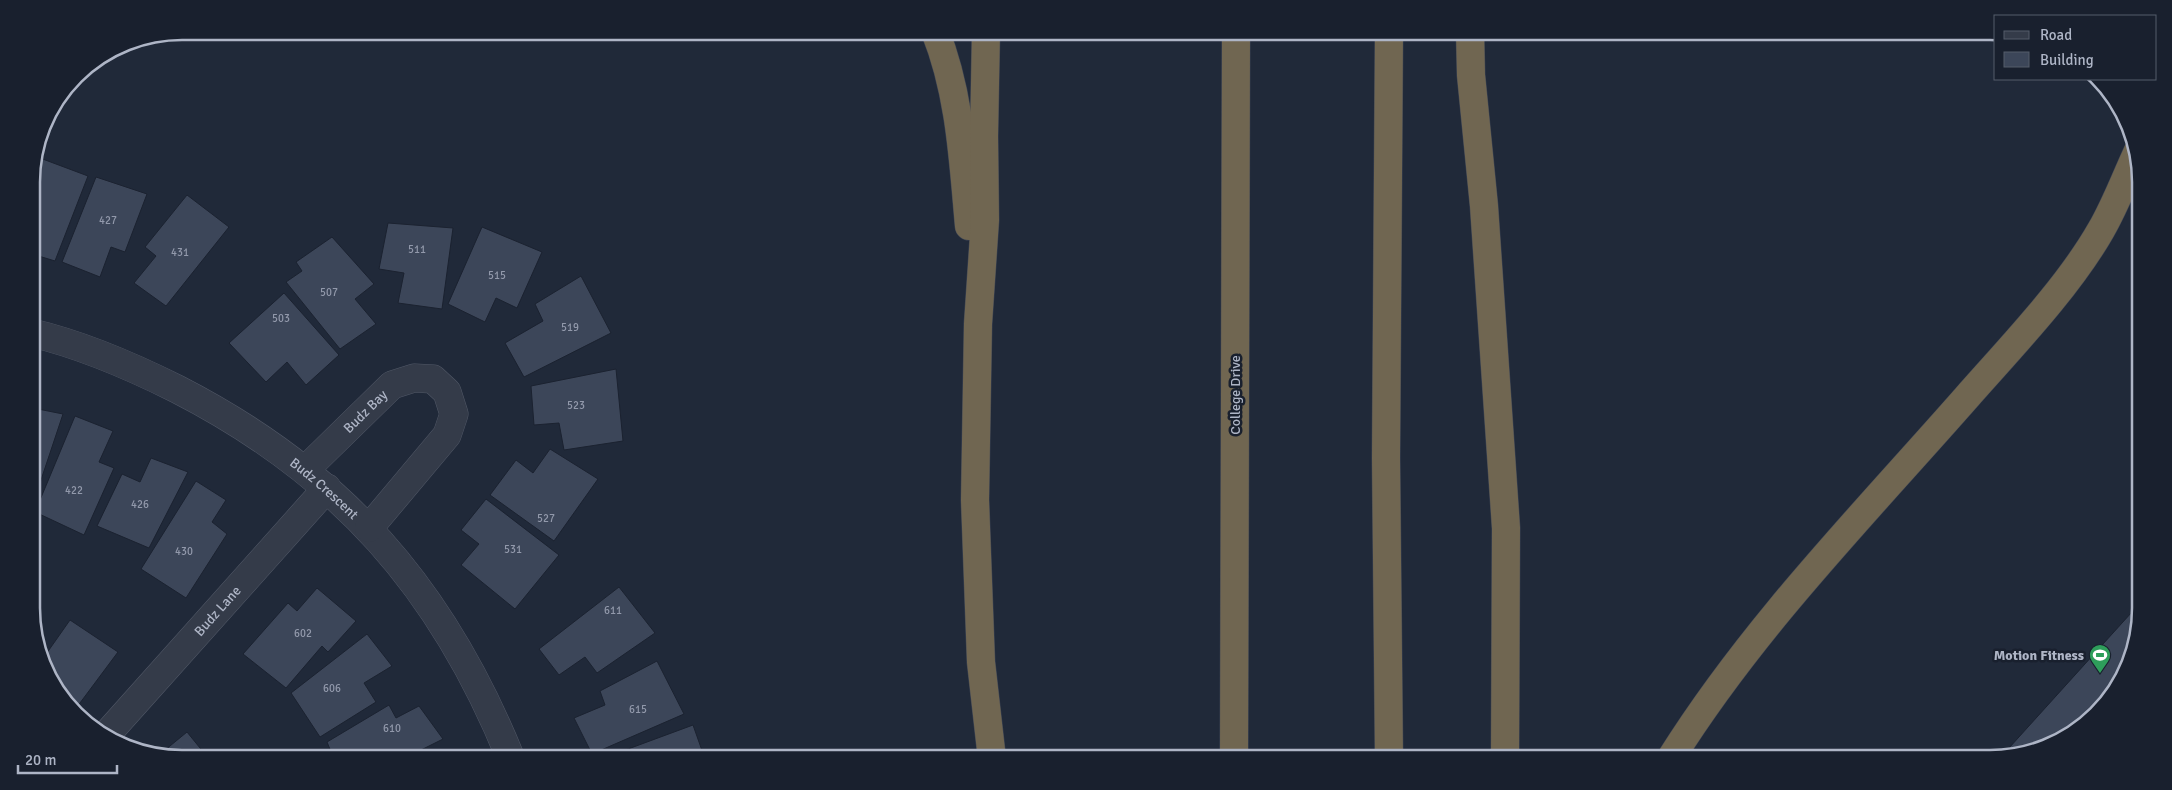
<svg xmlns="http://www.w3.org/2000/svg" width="2172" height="790" font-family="Signika,sans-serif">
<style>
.building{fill:#3c4659;stroke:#1b2230}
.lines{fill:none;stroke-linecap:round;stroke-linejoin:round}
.minor-casing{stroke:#515867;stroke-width:29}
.motorway-casing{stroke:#3e4554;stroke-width:29}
.minor{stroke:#343b49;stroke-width:28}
.motorway{stroke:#706651;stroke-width:28}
.labels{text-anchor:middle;stroke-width:5;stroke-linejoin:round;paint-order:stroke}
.number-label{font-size:11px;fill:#9299ab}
.street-label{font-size:14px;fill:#aeb5c6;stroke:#19202e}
.poi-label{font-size:14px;font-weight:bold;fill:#aeb5c6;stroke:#19202e;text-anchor:end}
.rim{fill:none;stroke:#aeb5c6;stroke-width:2.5}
</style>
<rect width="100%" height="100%" fill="#202939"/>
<g class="building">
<path d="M 40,158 L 88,176 L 55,261 L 32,254 L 32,181 Z"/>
<path d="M 96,177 L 147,194 L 125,252 L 111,247 L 100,277 L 62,262 Z"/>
<path d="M 187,195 L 229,227 L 166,306 L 134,283 L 156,256 L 145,247 Z"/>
<path d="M 388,223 L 453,228 L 442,309 L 398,303 L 404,273 L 379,269 Z"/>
<path d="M 482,227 L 542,252 L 517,308 L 496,298 L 485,322 L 448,304 Z"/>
<path d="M 332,237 L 374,284 L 355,299 L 376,324 L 340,349 L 286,282 L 302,271 L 296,262 Z"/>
<path d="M 581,276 L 611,333 L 524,377 L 505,343 L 543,321 L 535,304 Z"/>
<path d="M 284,293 L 339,355 L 306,385 L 287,362 L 266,382 L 229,343 Z"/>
<path d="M 616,369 L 623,441 L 564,450 L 559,423 L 534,425 L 531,386 Z"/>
<path d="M 33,408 L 63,414 L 33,504 Z"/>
<path d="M 75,416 L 113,431 L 99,462 L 114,468 L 84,535 L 35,512 Z"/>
<path d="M 550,449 L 598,479 L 554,541 L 490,495 L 516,460 L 533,473 Z"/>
<path d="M 151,458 L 188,472 L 149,548 L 97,526 L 122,474 L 140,482 Z"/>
<path d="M 196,481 L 226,500 L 212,522 L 227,534 L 186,598 L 141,569 Z"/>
<path d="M 486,499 L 559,555 L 515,609 L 461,565 L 479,544 L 461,530 Z"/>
<path d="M 619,587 L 655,633 L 597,673 L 585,657 L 559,675 L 539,649 Z"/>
<path d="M 317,588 L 356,621 L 328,652 L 322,646 L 286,688 L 243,654 L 288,603 L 297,611 Z"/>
<path d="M 2141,602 L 2133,656 L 2115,692 L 2082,727 L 2047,747 L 2016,755 L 2009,748 Z"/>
<path d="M 70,620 L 118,652 L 74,711 L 68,707 L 44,657 Z"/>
<path d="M 367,634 L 392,666 L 364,683 L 376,702 L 320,737 L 291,693 Z"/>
<path d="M 657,661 L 684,714 L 592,754 L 574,718 L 605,705 L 600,691 Z"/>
<path d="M 389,705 L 396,718 L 419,706 L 443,739 L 403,759 L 334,759 L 327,742 Z"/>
<path d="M 693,725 L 705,759 L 601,759 Z"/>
<path d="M 187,732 L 209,759 L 182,759 L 159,755 Z"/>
</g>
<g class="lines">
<g class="minor-casing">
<g id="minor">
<path id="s1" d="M 32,333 C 83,345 131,366 177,389 C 341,473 442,588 511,759"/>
<path id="s2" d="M 305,470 L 392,385 L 414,378 L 433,379 L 447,392 L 454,414 L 447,435 L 369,528"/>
<path id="s3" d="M 108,733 L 327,488"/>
</g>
</g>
<g class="motorway-casing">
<g id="motorway">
<path d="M 935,31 C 960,93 963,160 969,226"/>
<path d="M 986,31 L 984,136 L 985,220 L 978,324 L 975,500 L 981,662 L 992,759"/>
<path d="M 1470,31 L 1471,75 L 1484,206 L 1506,528 L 1505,759"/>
<path d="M 1671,758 C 1753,627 1864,514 1966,398 C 2010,348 2068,288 2101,230 C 2115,206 2125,179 2137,153"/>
<path d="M 1234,759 L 1236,31"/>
<path d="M 1389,759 L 1386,458 L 1389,31"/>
</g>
</g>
<use href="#minor" class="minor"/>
<use href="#motorway" class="motorway"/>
</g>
<defs>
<g id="stadium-pin" transform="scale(1.125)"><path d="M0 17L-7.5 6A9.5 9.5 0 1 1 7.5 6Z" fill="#2e9e5b" stroke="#19202e"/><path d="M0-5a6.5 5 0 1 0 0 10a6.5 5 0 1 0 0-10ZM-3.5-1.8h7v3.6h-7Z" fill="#fff"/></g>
</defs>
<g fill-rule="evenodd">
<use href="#stadium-pin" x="2100" y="655"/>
</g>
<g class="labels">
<g class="number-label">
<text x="108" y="224">427</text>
<text x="417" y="253">511</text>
<text x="180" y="256">431</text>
<text x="497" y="279">515</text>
<text x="329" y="296">507</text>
<text x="281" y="322">503</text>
<text x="570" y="331">519</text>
<text x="576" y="409">523</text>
<text x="74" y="494">422</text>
<text x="140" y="508">426</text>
<text x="546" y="522">527</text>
<text x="513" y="553">531</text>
<text x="184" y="555">430</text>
<text x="613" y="614">611</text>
<text x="303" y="637">602</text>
<text x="332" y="692">606</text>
<text x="638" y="713">615</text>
<text x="392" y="732">610</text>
</g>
<g class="street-label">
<text transform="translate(1235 395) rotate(-90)" y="5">College Drive</text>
<text dy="5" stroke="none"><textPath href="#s2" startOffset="84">Budz Bay</textPath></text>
<text dy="5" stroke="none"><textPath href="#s1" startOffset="334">Budz Crescent</textPath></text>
<text dy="5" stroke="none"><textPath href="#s3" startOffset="164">Budz Lane</textPath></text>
</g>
<g class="poi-label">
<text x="2084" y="660">Motion Fitness</text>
</g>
</g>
<path d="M0 0H2172V790H0ZM182 40H1990A142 142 0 0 1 2132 182V608A142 142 0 0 1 1990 750H182A142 142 0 0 1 40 608V182A142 142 0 0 1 182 40Z" fill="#19202e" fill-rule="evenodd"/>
<path class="rim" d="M182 40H1990A142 142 0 0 1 2132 182V608A142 142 0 0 1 1990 750H182A142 142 0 0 1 40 608V182A142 142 0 0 1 182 40Z"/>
<rect x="1994" y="15" width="162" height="65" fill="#19202e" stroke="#555c6b"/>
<rect x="2004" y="31" width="25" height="8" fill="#343b49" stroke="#555c6b"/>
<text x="2040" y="40" font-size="15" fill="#aeb5c6">Road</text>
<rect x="2004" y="52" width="25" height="15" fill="#3c4659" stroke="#555c6b"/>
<text x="2040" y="65" font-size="15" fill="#aeb5c6">Building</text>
<path d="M18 765v8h99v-8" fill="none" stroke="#aeb5c6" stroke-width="2.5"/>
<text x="25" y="765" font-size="15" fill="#aeb5c6" stroke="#19202e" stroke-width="4" paint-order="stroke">20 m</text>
</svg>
